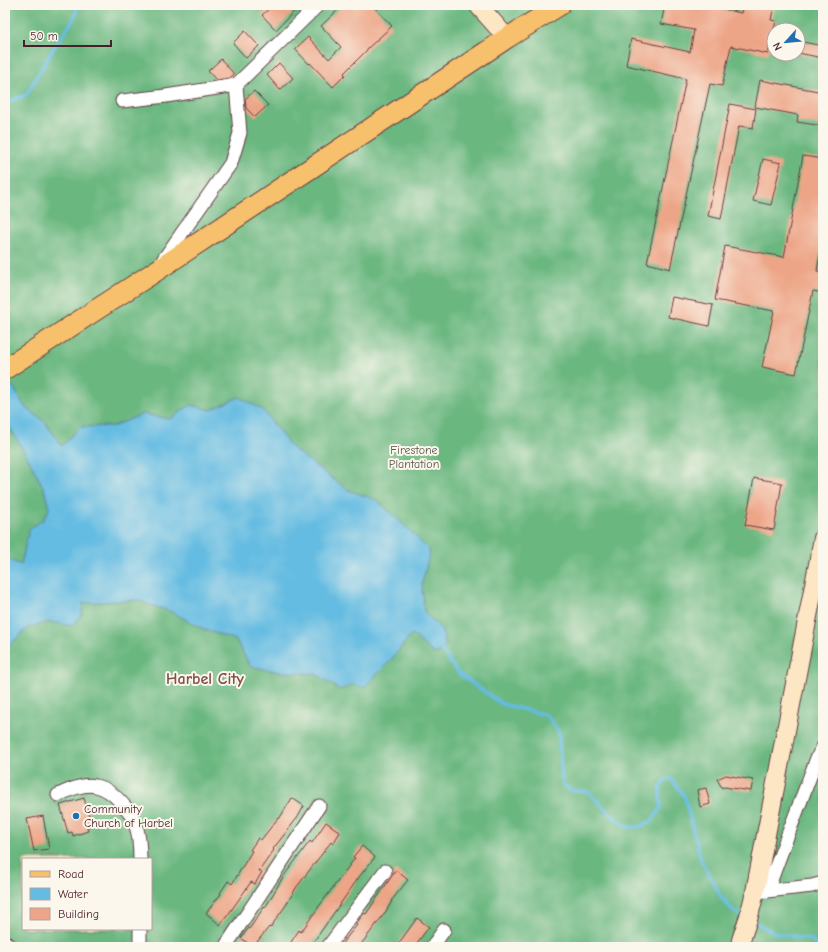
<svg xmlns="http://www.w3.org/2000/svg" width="828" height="952" font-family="'Comic Neue',sans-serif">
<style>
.forest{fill:#6ab780;stroke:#5a6b56;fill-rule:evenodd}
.water{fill:#65bce2;stroke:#586e86}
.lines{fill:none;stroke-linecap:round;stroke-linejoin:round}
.stream{stroke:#65bce2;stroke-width:3.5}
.building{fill:#eda587}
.street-casing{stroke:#633d42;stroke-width:15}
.secondary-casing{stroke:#633d42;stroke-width:20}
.primary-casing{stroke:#633d42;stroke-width:22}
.street{stroke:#fff;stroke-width:13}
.secondary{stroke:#fce6c4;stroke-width:18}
.primary{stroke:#f7c06c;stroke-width:20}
.poi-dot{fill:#1f6fb2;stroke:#fbf7ec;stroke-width:1.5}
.labels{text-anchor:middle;stroke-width:4;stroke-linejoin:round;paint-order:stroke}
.park-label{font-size:12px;fill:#5b564b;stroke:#fbf7ec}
.poi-label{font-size:12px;fill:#4a1f2b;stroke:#fbf7ec;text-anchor:start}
.district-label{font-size:16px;font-weight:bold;fill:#834e4b;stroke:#fbf7ec}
</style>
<rect width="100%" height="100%" fill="#fbf7ec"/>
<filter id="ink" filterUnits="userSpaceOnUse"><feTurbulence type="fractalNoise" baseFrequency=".025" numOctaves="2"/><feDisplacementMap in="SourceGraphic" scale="8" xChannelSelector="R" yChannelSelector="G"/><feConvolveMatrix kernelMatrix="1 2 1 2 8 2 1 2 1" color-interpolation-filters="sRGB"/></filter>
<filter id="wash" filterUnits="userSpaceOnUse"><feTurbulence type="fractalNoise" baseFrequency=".012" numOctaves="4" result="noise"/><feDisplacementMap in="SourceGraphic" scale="16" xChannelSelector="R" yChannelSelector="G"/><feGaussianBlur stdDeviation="0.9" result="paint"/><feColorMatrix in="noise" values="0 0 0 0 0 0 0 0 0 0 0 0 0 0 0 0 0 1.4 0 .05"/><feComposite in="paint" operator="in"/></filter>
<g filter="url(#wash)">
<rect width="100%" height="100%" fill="#efe5c7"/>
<path class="forest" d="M 5,5 L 823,5 L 823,947 L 5,947 ZM 774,30 L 798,30 L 798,54 L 774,54 ZM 23,859 L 151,859 L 151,929 L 23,929 Z"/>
<path class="water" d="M 5,376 L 12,385 L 25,407 L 44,421 L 62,446 L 80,427 L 114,426 L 143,414 L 170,419 L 191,405 L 211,410 L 239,397 L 263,410 L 291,447 L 348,490 L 377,500 L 407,528 L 430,551 L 422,584 L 424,612 L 441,629 L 446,645 L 440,652 L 434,654 L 412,634 L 390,661 L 375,676 L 364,688 L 353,684 L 340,690 L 316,674 L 279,672 L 250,666 L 236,640 L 203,629 L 172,612 L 136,600 L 83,603 L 82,614 L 72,626 L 50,622 L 29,627 L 5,649 L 5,558 L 21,565 L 29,529 L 43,520 L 49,509 L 44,489 L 27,456 L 10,428 L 5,426 Z"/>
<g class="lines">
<g class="stream">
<path d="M 5,103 L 26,95 L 55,46 L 74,19 L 78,5"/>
<path d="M 439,647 L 459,674 L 502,704 L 546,715 L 559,732 L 561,771 L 563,785 L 573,791 L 587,791 L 614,817 L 627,827 L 639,827 L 652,821 L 661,808 L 660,789 L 665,780 L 671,779 L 684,795 L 701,860 L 721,897 L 734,912 L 744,917"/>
<path d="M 753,921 L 775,933 L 812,940 L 817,947"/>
</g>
</g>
<g id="blocks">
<g class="building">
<path d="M 273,5 L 300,5 L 276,30 L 262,15 Z"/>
<path d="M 343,5 L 372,5 L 392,26 L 367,49 L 367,50 L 344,73 L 345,75 L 333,87 L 310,63 L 309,64 L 295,49 L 308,37 L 329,59 L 341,47 L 321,26 Z"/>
<path d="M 665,5 L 704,5 L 741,13 L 743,5 L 774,5 L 771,20 L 776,21 L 768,54 L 731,46 L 722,86 L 710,84 L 670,269 L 647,263 L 686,79 L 626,65 L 631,39 L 690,52 L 694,30 L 661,24 Z"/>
<path d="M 245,31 L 259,46 L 246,58 L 233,43 Z"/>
<path d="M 798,41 L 823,46 L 823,58 L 798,53 Z"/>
<path d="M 221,59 L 234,74 L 230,78 L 216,80 L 208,71 Z"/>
<path d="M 279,63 L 293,78 L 280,90 L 267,75 Z"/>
<path d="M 760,80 L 823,92 L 823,126 L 797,122 L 798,115 L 755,107 Z"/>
<path d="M 254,91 L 268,105 L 255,117 L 246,108 L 245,99 Z"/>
<path d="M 730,104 L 756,109 L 753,128 L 739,126 L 721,219 L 708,216 Z"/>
<path d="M 803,156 L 823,159 L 823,238 L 817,271 L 823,272 L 823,293 L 813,291 L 796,374 L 762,367 L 774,311 L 715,300 L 725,246 L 784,257 Z"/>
<path d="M 763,159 L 781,163 L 771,205 L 753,201 Z"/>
<path d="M 672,297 L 713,305 L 709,326 L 668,317 Z"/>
<path d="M 754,478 L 782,483 L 774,530 L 745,525 Z"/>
<path d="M 726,775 L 753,780 L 751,791 L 724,787 L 722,788 L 717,779 Z"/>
<path d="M 706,788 L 710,804 L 700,807 L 697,790 Z"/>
<path d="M 84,798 L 92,826 L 87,827 L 88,831 L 73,836 L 72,832 L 68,833 L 60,805 Z"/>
<path d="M 292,798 L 304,806 L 298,817 L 273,849 L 274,850 L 259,871 L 262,872 L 255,884 L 251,882 L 230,912 L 220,925 L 206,913 L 221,894 L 220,893 L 228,881 L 232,884 L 252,851 L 250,850 L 258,838 L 261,840 L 278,818 L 279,819 Z"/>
<path d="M 43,816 L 49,849 L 34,851 L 27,819 Z"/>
<path d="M 326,822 L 340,832 L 333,844 L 331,842 L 296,888 L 286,905 L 270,928 L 269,927 L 253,947 L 241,938 L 249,928 L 250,928 L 264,907 L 265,908 L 283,877 L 310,841 L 312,843 Z"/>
<path d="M 362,846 L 375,857 L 359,877 L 310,947 L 297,947 L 291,942 L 299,930 L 301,932 L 320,905 L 355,858 L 353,857 Z"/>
<path d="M 396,870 L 408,880 L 391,901 L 392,901 L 385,913 L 359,947 L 339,947 L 357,925 L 356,924 L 364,913 L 366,914 Z"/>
<path d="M 417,918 L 429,927 L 414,947 L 396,947 Z"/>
</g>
</g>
</g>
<g filter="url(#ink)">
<use href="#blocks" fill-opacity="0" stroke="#633d42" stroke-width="1"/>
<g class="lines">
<g class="street-casing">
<g id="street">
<path d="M 122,101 L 166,96 L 236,85"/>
<path d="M 161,263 L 231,163 L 240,133 L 236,85 L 318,5"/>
<path d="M 58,795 C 69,790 83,783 96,786 C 112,789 131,810 136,826 C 139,835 140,849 140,859"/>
<path d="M 767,891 L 812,886 L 823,883"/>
<path d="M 755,892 L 767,891 L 784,845 L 817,758 L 823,747"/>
<path d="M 140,929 L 140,947"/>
<path d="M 5,942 L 10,947"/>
<path d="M 225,947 L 319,806"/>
<path d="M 328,947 L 385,871"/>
<path d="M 432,947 L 444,930"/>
</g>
</g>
<g class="secondary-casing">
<g id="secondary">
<path d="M 478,5 L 507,38"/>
<path d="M 740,947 L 741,940 L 749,916 L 755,892 L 823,538"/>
</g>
</g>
<g class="primary-casing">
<path id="primary" d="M 5,369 L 156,271 L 507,38 L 560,5"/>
</g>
<use href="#street" class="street"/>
<use href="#secondary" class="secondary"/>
<use href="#primary" class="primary"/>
</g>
</g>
<circle class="poi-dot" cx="76" cy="816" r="4"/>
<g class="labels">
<g class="park-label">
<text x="414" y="454">Firestone<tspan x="414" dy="14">Plantation</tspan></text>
</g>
<g class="poi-label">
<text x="84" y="813">Community<tspan x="84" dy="14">Church of Harbel</tspan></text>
</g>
<g class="district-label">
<text x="205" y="684">Harbel City</text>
</g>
</g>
<rect width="828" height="952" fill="none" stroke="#fbf7ec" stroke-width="20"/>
<rect x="22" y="858" width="130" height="72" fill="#fbf7ec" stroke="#b4a19f"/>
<rect x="30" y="871" width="20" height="6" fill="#f7c06c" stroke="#b4a19f"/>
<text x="58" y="878" font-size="12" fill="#4a1f2b">Road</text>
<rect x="30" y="888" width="20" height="12" fill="#65bce2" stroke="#b4a19f"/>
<text x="58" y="898" font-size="12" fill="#4a1f2b">Water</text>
<rect x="30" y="908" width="20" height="12" fill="#eda587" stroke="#b4a19f"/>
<text x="58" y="918" font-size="12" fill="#4a1f2b">Building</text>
<g transform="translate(786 42) rotate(243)"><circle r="19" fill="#fbf7ec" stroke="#b4a19f"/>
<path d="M0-3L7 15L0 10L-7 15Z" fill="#1f6fb2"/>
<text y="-6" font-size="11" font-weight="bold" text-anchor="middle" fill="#4a1f2b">N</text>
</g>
<path d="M24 40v6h87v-6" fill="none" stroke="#4a1f2b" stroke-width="2"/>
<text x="30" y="40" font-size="12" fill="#4a1f2b" stroke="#fbf7ec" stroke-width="3" paint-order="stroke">50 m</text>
</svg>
